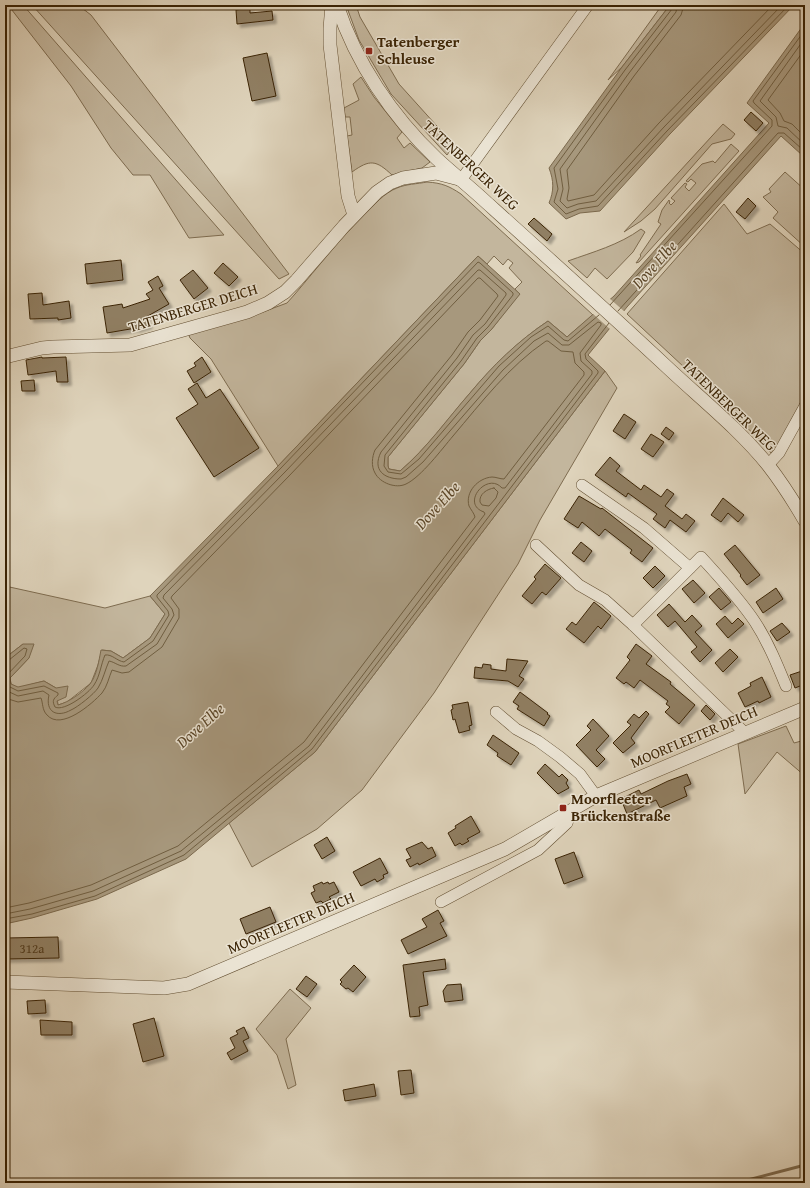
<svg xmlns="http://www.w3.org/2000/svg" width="810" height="1188" font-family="'Gentium Book Plus',serif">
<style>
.green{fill:#c3b69d;stroke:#7e6c50}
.water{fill:#a7987d;stroke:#7b694d}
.pier{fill:#dfd4bc}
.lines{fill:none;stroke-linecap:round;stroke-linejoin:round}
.shore{stroke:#705e40;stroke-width:1}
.stream{stroke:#7b694d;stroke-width:3}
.building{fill:#907f64;stroke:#3a2304;filter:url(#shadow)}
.minor-casing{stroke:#634f32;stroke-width:12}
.tertiary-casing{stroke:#634f32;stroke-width:14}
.minor{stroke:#eae3d3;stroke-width:11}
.tertiary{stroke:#eae3d3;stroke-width:13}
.poi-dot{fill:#8f2418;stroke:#eae3d3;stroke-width:1.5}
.labels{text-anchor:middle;stroke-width:3;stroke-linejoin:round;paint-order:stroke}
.number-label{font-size:13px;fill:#503a1c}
.poi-label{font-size:15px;font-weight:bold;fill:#3a2304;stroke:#eae3d3;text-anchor:start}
.street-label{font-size:15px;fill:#3a2304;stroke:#eae3d3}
.water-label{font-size:16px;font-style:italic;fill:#5b4628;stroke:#eae3d3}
</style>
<defs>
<filter id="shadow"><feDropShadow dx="3.5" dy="3.5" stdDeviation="1" flood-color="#0004"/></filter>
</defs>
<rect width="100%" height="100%" fill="#dfd4bc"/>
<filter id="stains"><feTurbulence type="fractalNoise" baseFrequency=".005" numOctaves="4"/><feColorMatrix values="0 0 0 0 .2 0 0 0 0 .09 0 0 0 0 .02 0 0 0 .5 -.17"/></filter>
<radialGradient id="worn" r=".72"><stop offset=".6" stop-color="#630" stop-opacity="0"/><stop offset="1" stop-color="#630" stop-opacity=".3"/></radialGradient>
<g class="green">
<path d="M 8,5 L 23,5 L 224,235 L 189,238 L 150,175 L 133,175 L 111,148 L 71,86 Z"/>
<path d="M 32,5 L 78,5 L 91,15 L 289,274 L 279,279 Z"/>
<path d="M 346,5 L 356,5 L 360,17 L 399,84 L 454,145 L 447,155 L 391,94 L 359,40 Z"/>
<path d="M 662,5 L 670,5 L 622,67 L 608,80 Z"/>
<path d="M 361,77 L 374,97 L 402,132 L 397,138 L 404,148 L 410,143 L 430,162 L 422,168 L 392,175 C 376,160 370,159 352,172 L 347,136 L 352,135 L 350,117 L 345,117 L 344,108 L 359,100 L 353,84 Z"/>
<path d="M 723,124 L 735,134 L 731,139 L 712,144 L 655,209 L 641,221 L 624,232 Z"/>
<path d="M 731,144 L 739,151 L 639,262 L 636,263 L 641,256 L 640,255 L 661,224 L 658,222 L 662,210 L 669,200 L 670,202 L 669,203 L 671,205 L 675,201 L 671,198 L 685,183 L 687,184 L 685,187 L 689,191 L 696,183 L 691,179 L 688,182 L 686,181 L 702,164 L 713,161 L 715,163 Z"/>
<path d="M 785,172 L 805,190 L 805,247 L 773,218 L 778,212 L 763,197 L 771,192 L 769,189 Z"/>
<path d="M 427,182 C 442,183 449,186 461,194 L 593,315 L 567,337 L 548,321 C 518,341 493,366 470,393 C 447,420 427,448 400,471 L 389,469 L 388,466 L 388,457 L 464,364 L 480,341 L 491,330 L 519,294 L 515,289 L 522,282 L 509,268 L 513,263 L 508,259 L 503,265 L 494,256 L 487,264 L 478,256 L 278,466 L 211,359 L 190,338 L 188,333 L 260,313 L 287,303 L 295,294 C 318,267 339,240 364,215 C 374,205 384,193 397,188 C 406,184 417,184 427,182 Z"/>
<path d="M 724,204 L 747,234 L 770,224 L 805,254 L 805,395 L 775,450 L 771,453 L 758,438 L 713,396 L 714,395 L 627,314 Z"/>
<path d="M 641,229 L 645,232 L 633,252 L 607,279 L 595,268 L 587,278 L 568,261 C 593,252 619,245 641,229 Z"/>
<path d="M 605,371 L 617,388 L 540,520 L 518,564 L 434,693 L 362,790 L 317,829 L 252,867 L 229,823 L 315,752 Z"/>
<path d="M 5,586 L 105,608 L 150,596 L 165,614 L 150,638 L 123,658 L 111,651 L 102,650 L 98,665 L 91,683 L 67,702 L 58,705 L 56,688 L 44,681 L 18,688 L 11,684 L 10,678 L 29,658 L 23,644 L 5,658 Z"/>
<path d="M 786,726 L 794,743 L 805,740 L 805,776 L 777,752 L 745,794 L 738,744 Z"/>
<path d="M 290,989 L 311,1008 L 286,1039 L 296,1085 L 288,1089 L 277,1055 L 256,1029 Z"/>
</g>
<g class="water">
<path d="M 670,5 L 794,5 L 670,134 L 600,211 L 580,213 L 566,219 L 549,203 C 554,191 554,181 549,168 L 622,67 Z"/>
<path d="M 805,23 L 805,153 L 802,155 L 781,136 L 627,307 L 588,355 L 605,371 L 315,752 L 186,859 L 97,899 L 32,918 L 5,924 L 5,658 L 23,644 L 34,644 L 29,658 L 10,678 L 11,684 L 18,687 L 44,681 L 56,688 L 68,686 L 66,697 L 57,701 L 58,705 C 69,702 82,693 90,684 C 97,675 99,660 101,650 L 111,651 L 123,658 L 150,638 L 165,614 L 150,596 L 278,466 L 478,256 L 520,294 L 491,330 L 480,341 L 464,364 L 388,457 L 388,466 L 389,469 L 400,471 C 427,448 447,419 470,393 C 493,365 518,341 548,321 L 567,337 L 614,296 L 769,123 L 747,103 Z"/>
</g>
<path class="pier" d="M 609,298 L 625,312 L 611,330 L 592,313 Z"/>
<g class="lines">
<g class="shore">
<path d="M 672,5 L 672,9 L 625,70 L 554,168 L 558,189 L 554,202 L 566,214 L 579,209 L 598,206 L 667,131 L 789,5"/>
<path d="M 677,5 L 676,12 L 629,73 L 560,169 L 563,189 L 560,201 L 567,208 L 578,204 L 596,201 L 664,127 L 782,5"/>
<path d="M 684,5 L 681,15 L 634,76 L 567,170 L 569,188 L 567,199 L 568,201 L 594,195 L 659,123 L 773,5"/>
<path d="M 805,38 L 760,101 L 776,117 L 778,126 L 787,128 L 805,145"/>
<path d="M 805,49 L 768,100 L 780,113 L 784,121 L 792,124 L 805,137"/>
<path d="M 610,305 L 772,126 L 772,120 L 754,103 L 753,101 L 805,30"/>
<path d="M 618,311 L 778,133 L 784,133 L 802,149 L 805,150"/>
<path d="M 494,488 L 498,492 L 496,498 L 489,506 L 482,505 L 480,502 C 479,494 487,489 494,488 Z"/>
<path d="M 5,661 L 9,660 L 24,648 L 27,649 L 25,656 L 6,676 L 8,686 L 18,691 L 44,686 L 58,693 L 58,695 C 53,699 52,701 55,707 C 64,712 89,693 94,685 C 100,676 101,664 105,655 C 112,654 117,661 124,662 L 153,641 L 169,615 L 168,611 L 157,597 L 157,595 L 281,468 L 478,262 L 480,263 L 513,293 L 513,295 L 488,327 L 477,338 L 461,361 L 385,455 L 384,466 L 388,472 L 401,474 L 419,459 L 499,366 L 531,337 L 548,326 L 564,340 L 568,341 L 599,315"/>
<path d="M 5,690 L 18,696 L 43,691 L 49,695 C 45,712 57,718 71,710 C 78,707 94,694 98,688 C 103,680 105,670 109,661 C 115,662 119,667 126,666 L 157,644 L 174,615 L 172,609 L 163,598 L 164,595 L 285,472 L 478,270 L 480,270 L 506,293 L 506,295 L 485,324 L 473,335 L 457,358 L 381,452 C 372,470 384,479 401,479 L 406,477 L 423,462 L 503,370 L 534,341 L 548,333 L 562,345 L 569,345 L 598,322 L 601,323 L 601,325 L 580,353 L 581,361 L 592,371 L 592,374 L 505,488 L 502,488 C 487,471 460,504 484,512 L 485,514 L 309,746 L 181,851 L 93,891 L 30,909 L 5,914"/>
<path d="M 5,698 L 18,702 L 41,698 C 43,703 42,710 47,715 C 61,731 92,704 102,693 C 107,687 109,677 112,670 L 122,673 L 129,672 L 162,647 L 179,618 L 179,609 L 171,598 L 172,596 L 289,476 L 478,278 L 480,278 L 497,294 L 498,296 L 480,320 L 468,332 L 452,355 L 375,450 C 372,457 371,466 375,473 C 380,483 396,489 406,484 C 421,477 442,449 453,436 C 481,403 509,366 546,341 L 548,341 L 561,351 L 573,352 L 575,363 L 584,372 L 584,375 L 504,479 C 500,479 496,477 492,477 C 478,478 465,492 469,506 C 471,510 474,513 475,517 L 304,742 L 178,846 L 91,885 L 29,903 L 5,908"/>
<path d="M 5,919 L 32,914 L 95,896 L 184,855 L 312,749 L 598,373 L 598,371 L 586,359 L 585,354 L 609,323"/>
</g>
<path class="stream" d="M 736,1183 L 805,1165"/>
</g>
<g class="building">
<path d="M 250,8 L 250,13 L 272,11 L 273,20 L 237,24 L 236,10 Z"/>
<path d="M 267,53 L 276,96 L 252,101 L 243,58 Z"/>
<path d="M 751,112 L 763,123 L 756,131 L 744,120 Z"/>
<path d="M 748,198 L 756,206 L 745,219 L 736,212 Z"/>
<path d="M 534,218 L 552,234 L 547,241 L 528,224 Z"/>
<path d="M 121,260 L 123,280 L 87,284 L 85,264 Z"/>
<path d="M 223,263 L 238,277 L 229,286 L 214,273 Z"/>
<path d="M 193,270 L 208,288 L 194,299 L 180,280 Z"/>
<path d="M 158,276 L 163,286 L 159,288 L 169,304 L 146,317 L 149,325 L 136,329 L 136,328 L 107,333 L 103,307 L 122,304 L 123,308 L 150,299 L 146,294 L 153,290 L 148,282 Z"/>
<path d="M 42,293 L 43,305 L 69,301 L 71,318 L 58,320 L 58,318 L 30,319 L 28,294 Z"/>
<path d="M 42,357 L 42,358 L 66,357 L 68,382 L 57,382 L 56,371 L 28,375 L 26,360 Z"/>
<path d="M 202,357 L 211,372 L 194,383 L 187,371 L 196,366 L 194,363 Z"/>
<path d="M 34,380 L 35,391 L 22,391 L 21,381 Z"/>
<path d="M 197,383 L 206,398 L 220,389 L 259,448 L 214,477 L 176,418 L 198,404 L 188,389 Z"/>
<path d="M 624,414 L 636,422 L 625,439 L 613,431 Z"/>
<path d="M 666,427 L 674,433 L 669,440 L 661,434 Z"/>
<path d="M 651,434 L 664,442 L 653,457 L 641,449 Z"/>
<path d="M 610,457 L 620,466 L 616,471 L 641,490 L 644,485 L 661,497 L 667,489 L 674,494 L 665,506 L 682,519 L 686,514 L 695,521 L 686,532 L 670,520 L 665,528 L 653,519 L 657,514 L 628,493 L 626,497 L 595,475 Z"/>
<path d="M 579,496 L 601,509 L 602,508 L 653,548 L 642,562 L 630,553 L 632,550 L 605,529 L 599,536 L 582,522 L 578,528 L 564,519 Z"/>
<path d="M 723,498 L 744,515 L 738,522 L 728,513 L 721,522 L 711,515 Z"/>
<path d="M 581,542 L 592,551 L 584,562 L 572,553 Z"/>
<path d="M 735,545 L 760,575 L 747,585 L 740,576 L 741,575 L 724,554 Z"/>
<path d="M 545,564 L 561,578 L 546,595 L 542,592 L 532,604 L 522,596 L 536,579 L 534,577 Z"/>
<path d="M 655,566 L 665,576 L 653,588 L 643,578 Z"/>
<path d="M 693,580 L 705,593 L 694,603 L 682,589 Z"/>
<path d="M 719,588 L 731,602 L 721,610 L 709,597 Z"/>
<path d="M 776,588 L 783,599 L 763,613 L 756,602 Z"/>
<path d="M 594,602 L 611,616 L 601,629 L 598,626 L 584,643 L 566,629 L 572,622 L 576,625 Z"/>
<path d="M 669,604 L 685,622 L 692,615 L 702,626 L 695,632 L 712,650 L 700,662 L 691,652 L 697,647 L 675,621 L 668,627 L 657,615 Z"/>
<path d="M 725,616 L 732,624 L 738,618 L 744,624 L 728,638 L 716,624 Z"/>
<path d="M 782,623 L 790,632 L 777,641 L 770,631 Z"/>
<path d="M 636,644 L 652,656 L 646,664 L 671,682 L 670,684 L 695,705 L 679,724 L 665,712 L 670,707 L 666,704 L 668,701 L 640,680 L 634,688 L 626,682 L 624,684 L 616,678 L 630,660 L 627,657 Z"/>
<path d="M 730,649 L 738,657 L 723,672 L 715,663 Z"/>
<path d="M 507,659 L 528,661 L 519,676 L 524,679 L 518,687 L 508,681 L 474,678 L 475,667 L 482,668 L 483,664 L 491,665 L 491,669 L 506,671 Z"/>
<path d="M 805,670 L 805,684 L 795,688 L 790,675 Z"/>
<path d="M 762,677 L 771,697 L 759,703 L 758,701 L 745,707 L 738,693 L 751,686 L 750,683 Z"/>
<path d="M 520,692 L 548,713 L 547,714 L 550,716 L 544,726 L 517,709 L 519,706 L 513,702 Z"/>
<path d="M 468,702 L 472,725 L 469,726 L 470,730 L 459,733 L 455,719 L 453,720 L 451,710 L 453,709 L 452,705 Z"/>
<path d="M 706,705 L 715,714 L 710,720 L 701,711 Z"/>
<path d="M 646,711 L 649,714 L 631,738 L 635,743 L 623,753 L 613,743 L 631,725 L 627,722 L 634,714 L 639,718 Z"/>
<path d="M 593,719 L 609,736 L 596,750 L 605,759 L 597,767 L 576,745 L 591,730 L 587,726 Z"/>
<path d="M 493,735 L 519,753 L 511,765 L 497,756 L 498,753 L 487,745 Z"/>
<path d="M 545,764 L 559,777 L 562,774 L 568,780 L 566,783 L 569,788 L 558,794 L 537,773 Z"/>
<path d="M 687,774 L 691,784 L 684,787 L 687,796 L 660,808 L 656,800 L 627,814 L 621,799 L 639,790 L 641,794 L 668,781 Z"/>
<path d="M 471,816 L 480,832 L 467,839 L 469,841 L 462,845 L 460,843 L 455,846 L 448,833 L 456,828 L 455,826 Z"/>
<path d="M 327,837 L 335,851 L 322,859 L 314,845 Z"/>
<path d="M 422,842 L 428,849 L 432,847 L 436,856 L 419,865 L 418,863 L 410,867 L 406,860 L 411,858 L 406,849 Z"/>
<path d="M 574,852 L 583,877 L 564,884 L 555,859 Z"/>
<path d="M 380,858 L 388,873 L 383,875 L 384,878 L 377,882 L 375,879 L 361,886 L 353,872 Z"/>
<path d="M 322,882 L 323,884 L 328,882 L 329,884 L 334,882 L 339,892 L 329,897 L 331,899 L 323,903 L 321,901 L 316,903 L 311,893 L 315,891 L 313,886 Z"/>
<path d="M 270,907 L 276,922 L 246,934 L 240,919 Z"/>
<path d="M 438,910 L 444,921 L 440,923 L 447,936 L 408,954 L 401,940 L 427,927 L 422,919 Z"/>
<path d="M 58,937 L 59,958 L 5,959 L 5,938 Z"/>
<path d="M 445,959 L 446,969 L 423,972 L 428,1005 L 419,1007 L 420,1016 L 410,1017 L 403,965 Z"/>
<path d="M 354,965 L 366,977 L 353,992 L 348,988 L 346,989 L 340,984 L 342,982 L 340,980 Z"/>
<path d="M 306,976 L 317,984 L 307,997 L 296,989 Z"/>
<path d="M 461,984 L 463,1000 L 445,1002 L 443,991 L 447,985 Z"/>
<path d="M 45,1000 L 46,1013 L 28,1014 L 27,1001 Z"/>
<path d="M 154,1018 L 164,1056 L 143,1062 L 133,1024 Z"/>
<path d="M 40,1020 L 72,1022 L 72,1035 L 41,1035 Z"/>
<path d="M 244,1027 L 249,1038 L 243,1041 L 248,1051 L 231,1060 L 227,1053 L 235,1048 L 230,1038 L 238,1034 L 236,1031 Z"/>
<path d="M 411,1070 L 414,1093 L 401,1095 L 398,1071 Z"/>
<path d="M 374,1084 L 376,1096 L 345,1101 L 343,1090 Z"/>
</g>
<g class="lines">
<g class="minor-casing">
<g id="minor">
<path d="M 461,180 L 588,5"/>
<path d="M 768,465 L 779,453 L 805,406"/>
<path d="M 582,485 L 644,528 L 690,568"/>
<path d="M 536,545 L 579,585 L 605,600 L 633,625 L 745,733"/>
<path d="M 633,625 L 701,557 C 720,578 739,598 755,622 C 768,642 777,664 786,686"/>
<path d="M 496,712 L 516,729 L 538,741 L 560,757 L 580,774 L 596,796"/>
<path d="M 441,902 L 538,850 L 567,823 L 571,812"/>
</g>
</g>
<g class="tertiary-casing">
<g id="tertiary">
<path d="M 332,5 L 330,28 L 330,45 L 348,196 L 354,215"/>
<path d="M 337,5 C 356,63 392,116 436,158 C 452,173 470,187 486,202 C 547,257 607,311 667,367 C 701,399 739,429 768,465 C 782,483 794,502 805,521"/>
<path d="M 5,357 L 42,348 L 53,347 L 130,345 L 247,312 L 268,303 L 285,292 L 296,281 L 344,226 L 377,192 L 390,183 L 403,178 L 436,173 L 459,179"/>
<path d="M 5,982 L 164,988 L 188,984 L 505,849 L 596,796 L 805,708"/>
</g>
</g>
<use href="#minor" class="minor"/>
<use href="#tertiary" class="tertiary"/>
</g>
<g class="poi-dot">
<rect x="365" y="47" width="8" height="8" rx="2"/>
<rect x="559" y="804" width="8" height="8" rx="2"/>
</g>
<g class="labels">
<g class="number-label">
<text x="32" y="953">312a</text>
</g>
<g class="poi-label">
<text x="377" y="47">Tatenberger<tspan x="377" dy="17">Schleuse</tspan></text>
<text x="571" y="804">Moorfleeter<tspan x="571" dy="17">Brückenstraße</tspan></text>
</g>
<g class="street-label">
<text transform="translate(471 165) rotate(43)" y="5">TATENBERGER WEG</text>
<text transform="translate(193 308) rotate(-17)" y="5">TATENBERGER DEICH</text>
<text transform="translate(729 405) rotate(44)" y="5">TATENBERGER WEG</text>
<text transform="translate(694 737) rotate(-23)" y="5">MOORFLEETER DEICH</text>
<text transform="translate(291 923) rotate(-23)" y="5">MOORFLEETER DEICH</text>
</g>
<g class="water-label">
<text transform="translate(654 264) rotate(-48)" y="6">Dove Elbe</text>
<text transform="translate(437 505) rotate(-48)" y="6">Dove Elbe</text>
<text transform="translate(200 725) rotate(-42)" y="6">Dove Elbe</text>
</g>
</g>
<rect width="810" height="1188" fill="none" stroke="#dfd4bc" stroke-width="20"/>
<rect x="6" y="6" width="798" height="1176" fill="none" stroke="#3a2304" stroke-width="2"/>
<rect x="10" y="10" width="790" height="1168" fill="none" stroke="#3a2304"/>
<rect width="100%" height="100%" filter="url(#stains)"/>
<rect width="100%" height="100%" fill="url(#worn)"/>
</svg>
